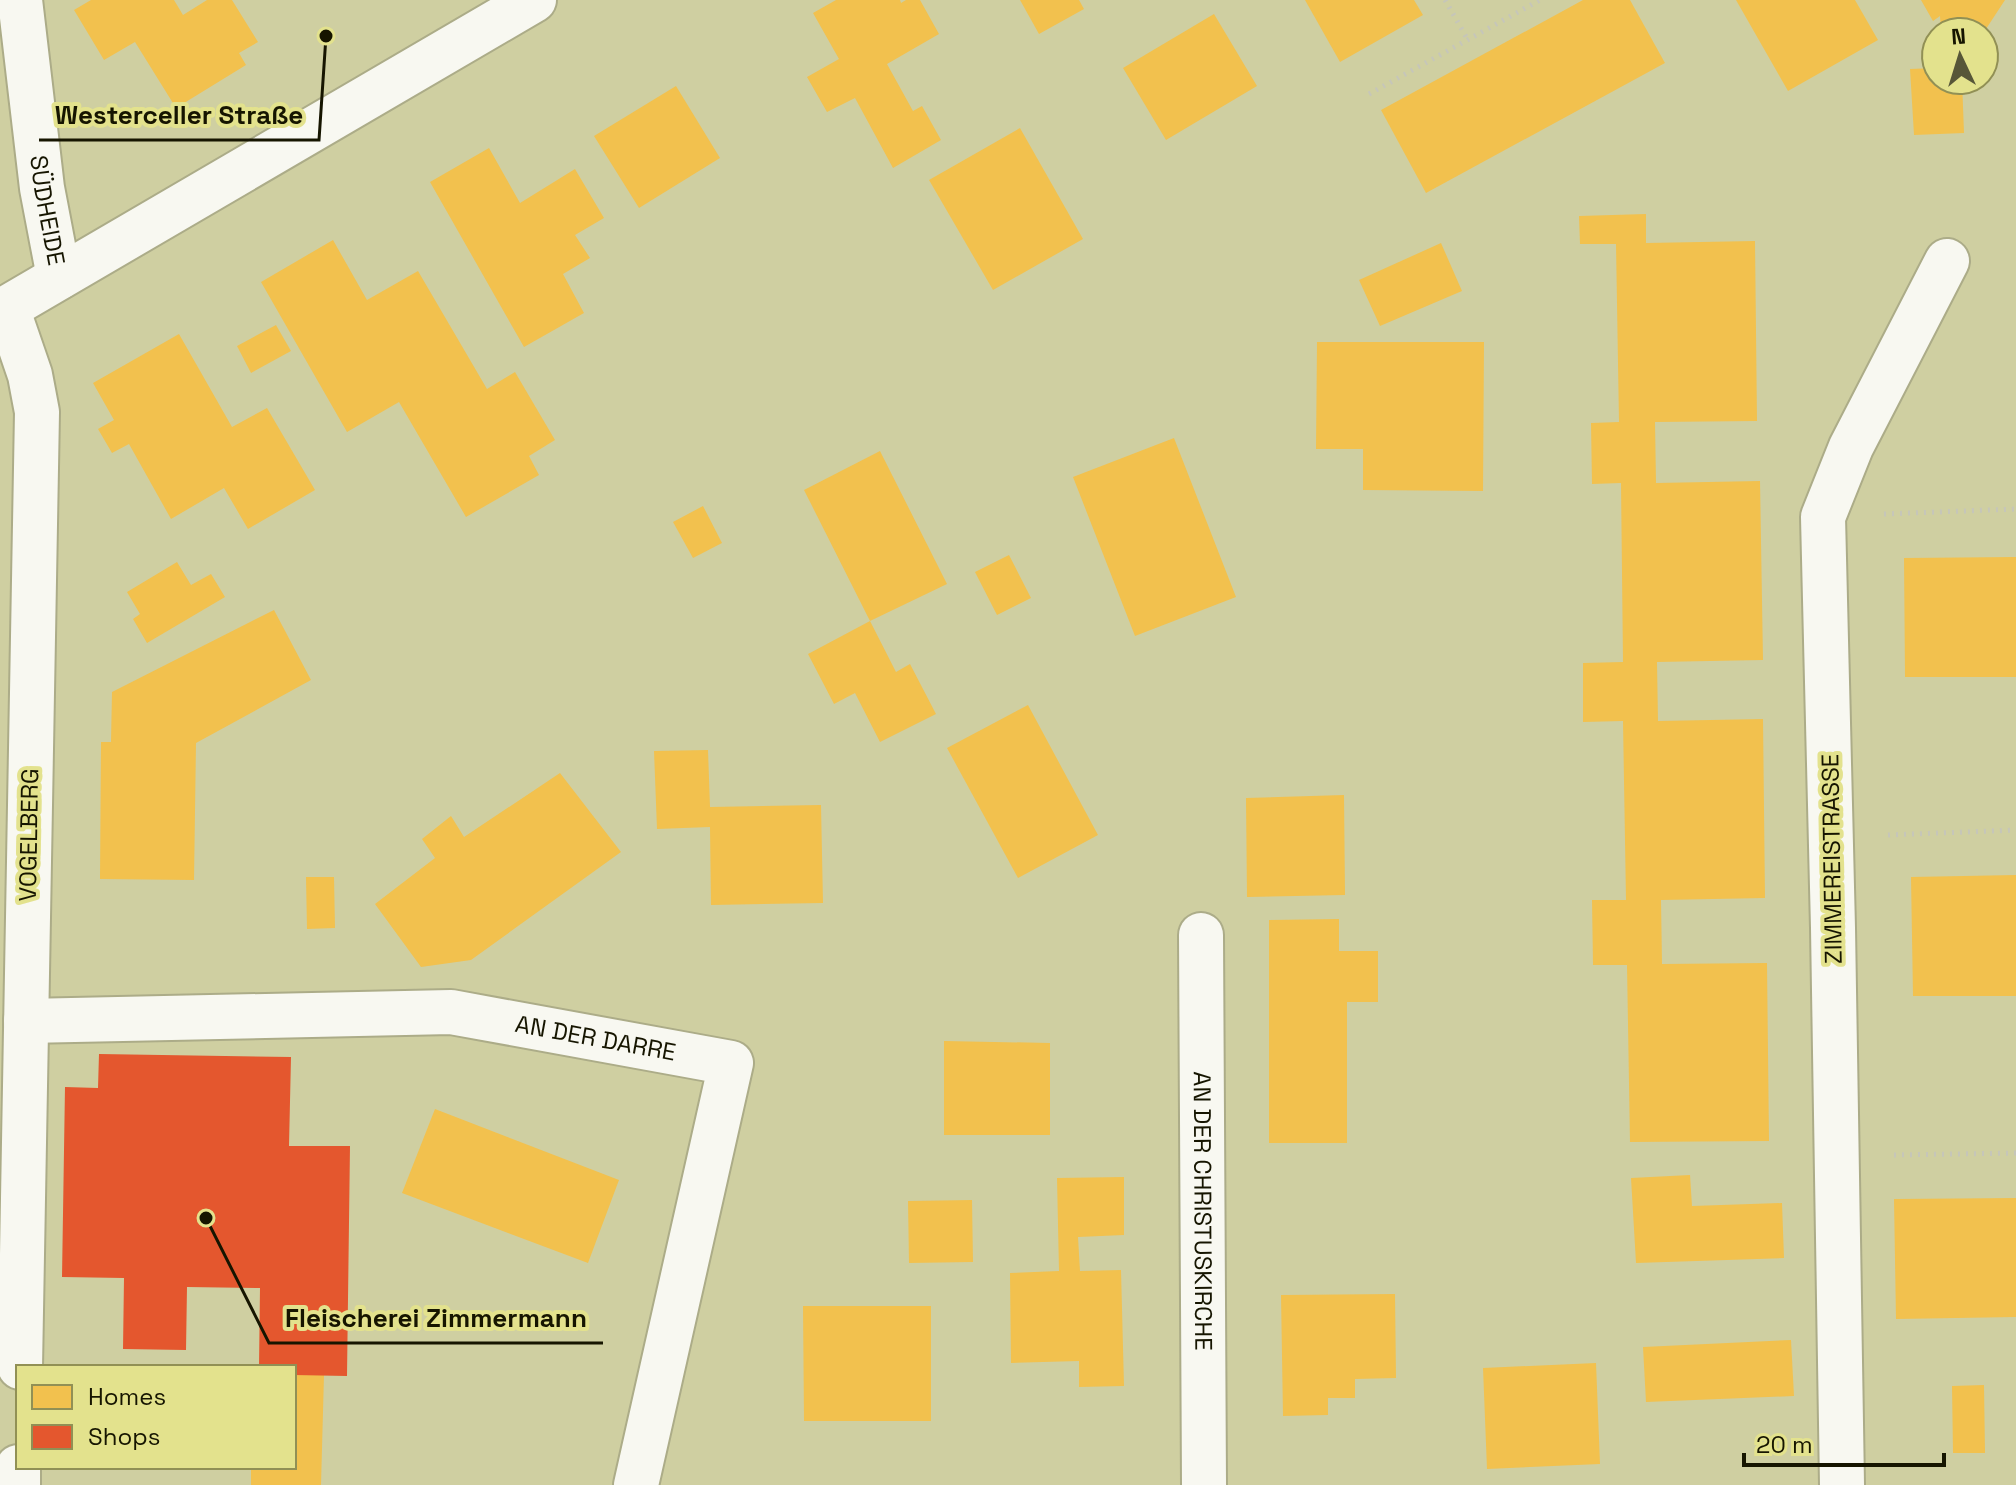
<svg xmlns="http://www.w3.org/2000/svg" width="2016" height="1485" font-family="'Space Grotesk',sans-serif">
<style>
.homes{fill:#f2c14e}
.shops{fill:#e4572e}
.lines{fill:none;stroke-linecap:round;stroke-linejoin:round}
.minor-casing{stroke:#acac88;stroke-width:48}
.path{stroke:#c6c6b9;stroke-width:5;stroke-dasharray:2 6;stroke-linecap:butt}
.minor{stroke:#f8f8f1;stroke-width:44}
.labels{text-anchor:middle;stroke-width:8;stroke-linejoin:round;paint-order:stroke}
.street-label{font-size:24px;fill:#161500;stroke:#e3e28d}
.leader{fill:none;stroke:#161500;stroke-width:3}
.callout-dot{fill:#161500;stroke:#e3e28d;stroke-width:3}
.callout-label{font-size:26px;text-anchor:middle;font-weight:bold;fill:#161500;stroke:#e3e28d;stroke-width:8;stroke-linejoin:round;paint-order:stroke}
</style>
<rect width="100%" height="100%" fill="#cfcfa1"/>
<g class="homes">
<path d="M 91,0 L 174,0 L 183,15 L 207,0 L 232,0 L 258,42 L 239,53 L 246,65 L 176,108 L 135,42 L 104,60 L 74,10 Z"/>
<path d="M 836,0 L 900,0 L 901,3 L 906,0 L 920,0 L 939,34 L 887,64 L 913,111 L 922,106 L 941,140 L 893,168 L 855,98 L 827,112 L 807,77 L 839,59 L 813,13 Z"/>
<path d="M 1020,0 L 1079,0 L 1084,9 L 1039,34 Z"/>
<path d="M 1305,0 L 1414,0 L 1423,15 L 1340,62 Z"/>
<path d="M 1583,0 L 1630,0 L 1665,63 L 1426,193 L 1381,110 Z"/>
<path d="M 1736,0 L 1855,0 L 1878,40 L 1788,91 Z"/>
<path d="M 1921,0 L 2005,0 L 1984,32 L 1941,32 L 1940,16 L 1933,21 Z"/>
<path d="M 1214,14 L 1257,86 L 1166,140 L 1123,68 Z"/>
<path d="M 1936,68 L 1936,80 L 1962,80 L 1964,133 L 1914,135 L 1910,69 Z"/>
<path d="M 676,86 L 720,158 L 639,208 L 594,136 Z"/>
<path d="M 1020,128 L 1083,239 L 993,290 L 929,180 Z"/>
<path d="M 489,148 L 520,203 L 575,169 L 604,218 L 575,235 L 590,258 L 563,274 L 584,313 L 524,347 L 430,182 Z"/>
<path d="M 1646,214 L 1646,243 L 1755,241 L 1757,421 L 1655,422 L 1656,483 L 1760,481 L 1763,660 L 1657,662 L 1658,721 L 1763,719 L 1765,898 L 1661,900 L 1662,964 L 1767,963 L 1769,1141 L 1630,1142 L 1627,965 L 1593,965 L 1592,900 L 1626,900 L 1623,721 L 1583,722 L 1583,663 L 1623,662 L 1621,483 L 1592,484 L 1591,423 L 1619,422 L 1616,244 L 1580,244 L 1579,216 Z"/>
<path d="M 333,240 L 367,300 L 418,271 L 487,389 L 515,372 L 555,440 L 529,456 L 539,475 L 466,517 L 399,402 L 347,432 L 261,282 Z"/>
<path d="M 1441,243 L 1462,291 L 1380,326 L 1359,280 Z"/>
<path d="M 276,325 L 291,351 L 251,373 L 237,346 Z"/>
<path d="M 179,334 L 232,427 L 267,408 L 315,490 L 248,529 L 224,488 L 171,519 L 129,444 L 112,453 L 98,429 L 114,420 L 93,383 Z"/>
<path d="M 1317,342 L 1484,342 L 1483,491 L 1363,490 L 1363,449 L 1316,449 Z"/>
<path d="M 1174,438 L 1236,597 L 1135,636 L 1073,477 Z"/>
<path d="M 880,451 L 947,584 L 870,621 L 804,490 Z"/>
<path d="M 703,506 L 722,543 L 693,558 L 673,522 Z"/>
<path d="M 1009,555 L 1031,598 L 997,615 L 975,572 Z"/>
<path d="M 2016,557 L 2016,677 L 1905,677 L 1904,558 Z"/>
<path d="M 177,562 L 191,585 L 211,574 L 225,597 L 147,643 L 133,619 L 140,614 L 127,592 Z"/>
<path d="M 274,610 L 311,680 L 196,743 L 194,880 L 100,879 L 101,742 L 111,742 L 112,692 Z"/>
<path d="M 870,621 L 896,672 L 910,664 L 936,714 L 880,742 L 855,693 L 834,704 L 808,654 Z"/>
<path d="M 1028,705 L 1098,835 L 1018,878 L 947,748 Z"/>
<path d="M 708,750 L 710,807 L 821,805 L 823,903 L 711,905 L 710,827 L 657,829 L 654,751 Z"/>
<path d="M 560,773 L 621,852 L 471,960 L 421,967 L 375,904 L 435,858 L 422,839 L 451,816 L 464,837 Z"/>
<path d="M 1344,795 L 1345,895 L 1247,897 L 1246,798 Z"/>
<path d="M 2016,875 L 2016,996 L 1913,996 L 1911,877 Z"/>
<path d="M 306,877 L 334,877 L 335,928 L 307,929 Z"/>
<path d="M 1339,919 L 1339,951 L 1378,951 L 1378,1002 L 1347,1002 L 1347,1143 L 1269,1143 L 1269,920 Z"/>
<path d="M 944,1041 L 1050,1043 L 1050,1135 L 944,1135 Z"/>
<path d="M 435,1109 L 619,1180 L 588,1263 L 402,1193 Z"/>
<path d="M 1690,1175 L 1692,1206 L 1782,1203 L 1784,1258 L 1636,1263 L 1631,1178 Z"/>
<path d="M 1124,1177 L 1124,1235 L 1078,1237 L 1080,1271 L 1121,1270 L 1124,1386 L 1079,1387 L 1079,1361 L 1011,1363 L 1010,1273 L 1059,1271 L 1057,1178 Z"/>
<path d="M 2016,1198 L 2016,1317 L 1896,1319 L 1894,1199 Z"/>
<path d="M 972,1200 L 973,1262 L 909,1263 L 908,1201 Z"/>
<path d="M 1395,1294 L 1396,1378 L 1355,1379 L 1355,1398 L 1328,1398 L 1328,1415 L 1283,1416 L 1281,1295 Z"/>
<path d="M 803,1306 L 931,1306 L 931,1421 L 804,1421 Z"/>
<path d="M 1791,1340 L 1794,1396 L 1646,1402 L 1643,1347 Z"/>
<path d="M 1596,1363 L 1600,1464 L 1487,1469 L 1483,1368 Z"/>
<path d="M 294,1375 L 324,1375 L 321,1485 L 251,1485 L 251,1467 L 294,1467 Z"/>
<path d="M 1984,1385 L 1985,1453 L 1953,1453 L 1952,1386 Z"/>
</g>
<path class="shops" d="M 99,1054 L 291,1057 L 289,1146 L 350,1146 L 347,1376 L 294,1375 L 294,1367 L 259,1367 L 260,1288 L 187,1287 L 186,1350 L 123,1349 L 124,1278 L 62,1277 L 65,1087 L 98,1088 Z"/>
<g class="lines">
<g class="minor-casing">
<g id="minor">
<path id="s1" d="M 20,0 L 42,188 L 59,277"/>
<path d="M 7,308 L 30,375 L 37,412 L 20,1367"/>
<path d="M 0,312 L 534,0"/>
<path id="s2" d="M 1201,935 L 1204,1485"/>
<path id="s3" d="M 26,1021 L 451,1012 L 731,1063 L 636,1485"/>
<path d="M 18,1485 L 18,1467"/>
<path d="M 1842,1485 L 1833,928 L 1823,517 L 1851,447 L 1947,261"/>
</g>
</g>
<g class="path">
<path d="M 1445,0 L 1468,40"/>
<path d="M 1369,94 L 1540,0"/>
<path d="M 1884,514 L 2016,509"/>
<path d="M 1888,835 L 2016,830"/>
<path d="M 1894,1155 L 2016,1153"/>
</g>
<use href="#minor" class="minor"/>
</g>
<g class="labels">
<g class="street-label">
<text dy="8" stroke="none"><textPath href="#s1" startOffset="212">SÜDHEIDE</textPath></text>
<text transform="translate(29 835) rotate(-89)" y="8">VOGELBERG</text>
<text transform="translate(1832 859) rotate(-91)" y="8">ZIMMEREISTRASSE</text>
<text dy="8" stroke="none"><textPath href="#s3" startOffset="572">AN DER DARRE</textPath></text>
<text dy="8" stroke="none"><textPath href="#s2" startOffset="276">AN DER CHRISTUSKIRCHE</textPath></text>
</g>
</g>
<path class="leader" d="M326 36L319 140H39M206 1218L269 1343H603"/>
<g class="callout-dot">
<circle cx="326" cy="36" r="8"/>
<circle cx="206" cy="1218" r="8"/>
</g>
<g class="callout-label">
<text x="179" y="124">Westerceller Straße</text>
<text x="436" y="1327">Fleischerei Zimmermann</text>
</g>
<rect x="16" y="1365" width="280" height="104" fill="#e3e28d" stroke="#919055" stroke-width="2"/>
<rect x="32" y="1385" width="40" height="24" fill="#f2c14e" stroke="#919055" stroke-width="2"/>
<text x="88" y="1405" font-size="24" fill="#161500">Homes</text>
<rect x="32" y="1425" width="40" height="24" fill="#e4572e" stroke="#919055" stroke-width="2"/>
<text x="88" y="1445" font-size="24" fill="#161500">Shops</text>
<g transform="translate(1960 56) rotate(356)"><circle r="38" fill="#e3e28d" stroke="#919055" stroke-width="2"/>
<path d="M0-6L14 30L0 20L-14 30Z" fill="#575638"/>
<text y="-12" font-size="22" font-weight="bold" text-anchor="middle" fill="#161500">N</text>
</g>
<path d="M1744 1453v12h200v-12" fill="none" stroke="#161500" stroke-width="4"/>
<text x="1756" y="1453" font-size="24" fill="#161500" stroke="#e3e28d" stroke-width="6" paint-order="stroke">20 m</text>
</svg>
